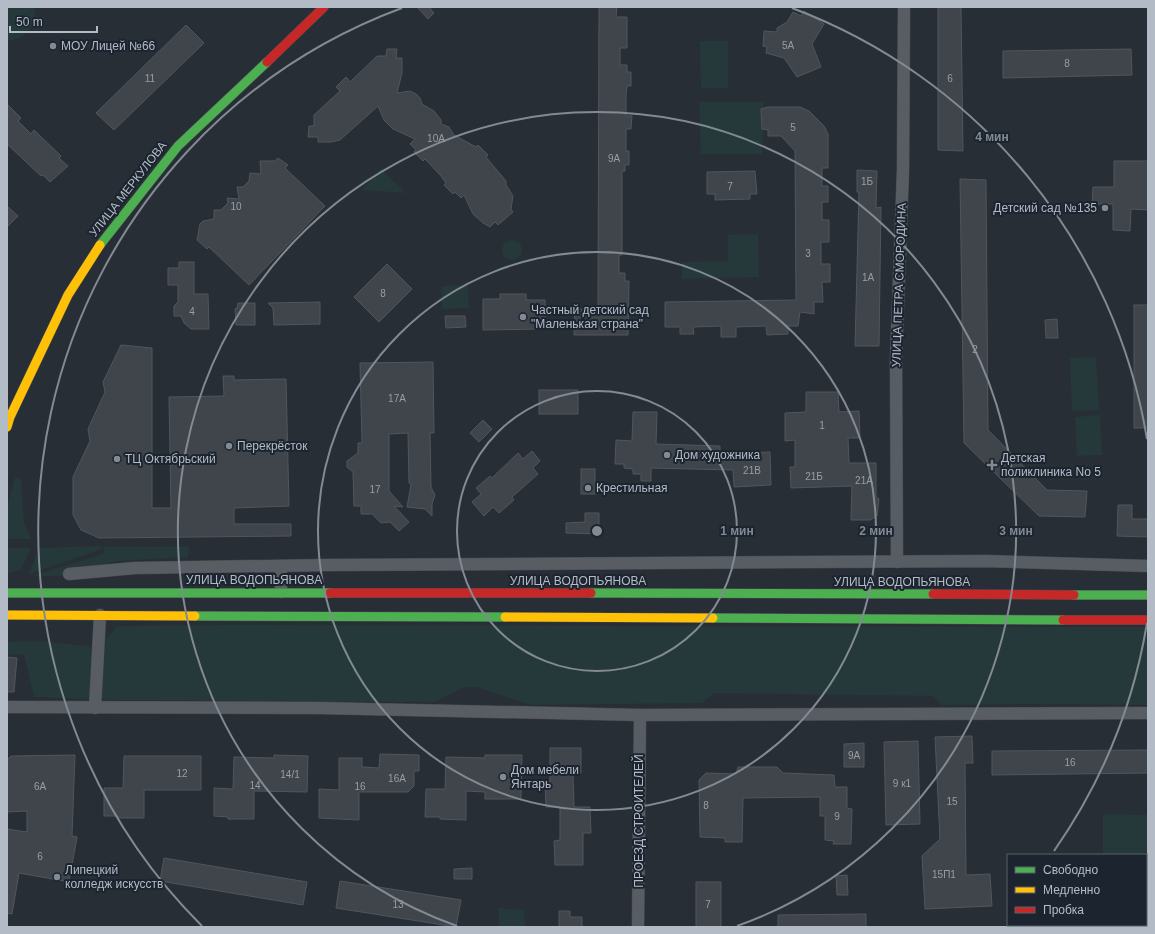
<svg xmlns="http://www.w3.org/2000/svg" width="1155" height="934" font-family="Helvetica,sans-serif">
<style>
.green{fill:#25383a}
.building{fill:#40454b;stroke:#50565d}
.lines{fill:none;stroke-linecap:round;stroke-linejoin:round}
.street-casing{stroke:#464a50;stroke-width:13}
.fast-casing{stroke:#464a50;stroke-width:10}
.slow-casing{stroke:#464a50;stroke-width:10}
.jam-casing{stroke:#464a50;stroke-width:10}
.street{stroke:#585c63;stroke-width:12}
.fast{stroke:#4caf50;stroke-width:9}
.slow{stroke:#ffc107;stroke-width:9}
.jam{stroke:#c62828;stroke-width:9}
.ring{fill:none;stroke:#828a93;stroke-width:2}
.poi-dot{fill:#828a93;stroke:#1c252f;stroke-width:1.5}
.labels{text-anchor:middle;stroke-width:4;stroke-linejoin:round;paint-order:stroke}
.number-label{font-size:10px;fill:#969ea7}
.poi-label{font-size:12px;fill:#b2bbc6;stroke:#1c252f;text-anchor:start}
.street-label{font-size:12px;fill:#b2bbc6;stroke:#1c252f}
.centre{fill:#828a93;stroke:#1c252f;stroke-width:2}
.ring-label{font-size:12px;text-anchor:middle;font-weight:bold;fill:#828a93;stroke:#1c252f;stroke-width:4;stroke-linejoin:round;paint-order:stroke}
</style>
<rect width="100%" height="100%" fill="#282e35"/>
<g class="green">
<path d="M 7,7 L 35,7 C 35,27 27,39 7,41 Z"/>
<path d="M 700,41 L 728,41 L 728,88 L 701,88 Z"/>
<path d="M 699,102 L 764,102 L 762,154 L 701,154 Z"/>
<path d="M 381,169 L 406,193 L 362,190 Z"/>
<path d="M 758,234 L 759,277 L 682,279 L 682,262 L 728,261 L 728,235 Z"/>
<circle cx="512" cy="250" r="10"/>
<path d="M 468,285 L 469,308 L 442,309 L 441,286 Z"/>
<path d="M 1096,357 L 1099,410 L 1072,411 L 1070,358 Z"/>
<path d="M 1100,415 L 1102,455 L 1077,456 L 1075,417 Z"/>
<path d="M 15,477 L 21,479 L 24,523 L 31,539 L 7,539 L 7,507 Z"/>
<path d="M 101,546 L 100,550 L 29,574 L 39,548 Z"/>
<path d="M 105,547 L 189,547 L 188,557 L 117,561 L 60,576 L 32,576 L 103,554 Z"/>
<path d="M 7,548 L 31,548 L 21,570 L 7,573 Z"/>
<path d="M 224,625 L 1148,627 L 1148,705 L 1052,704 L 942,705 L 933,696 L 714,693 L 702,703 L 531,705 L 477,687 L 464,687 L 434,702 L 114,700 L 34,697 L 24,654 L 7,655 L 7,642 L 37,641 L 89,646 L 103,668 L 106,640 L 117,626 Z"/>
<path d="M 1103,814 L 1148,815 L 1148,872 L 1146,872 L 1146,855 L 1103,855 Z"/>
<path d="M 499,908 L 524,910 L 525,927 L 499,927 Z"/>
</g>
<g class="building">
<path d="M 417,7 L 429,7 L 434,13 L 428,19 Z"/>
<path d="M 599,7 L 617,7 L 616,17 L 627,17 L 627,48 L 620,48 L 620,65 L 627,65 L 627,72 L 631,72 L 631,86 L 627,86 L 626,95 L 626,116 L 632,116 L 631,129 L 626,129 L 626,151 L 629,151 L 629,165 L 625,165 L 625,171 L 622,171 L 622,255 L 619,255 L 619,273 L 625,273 L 625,281 L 629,281 L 628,335 L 574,335 L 575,309 L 598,309 Z"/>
<path d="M 938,7 L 961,7 L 963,151 L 938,150 Z"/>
<path d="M 804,11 L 824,24 L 812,44 L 821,67 L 797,77 L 784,58 L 766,53 L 767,47 L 763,46 L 764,31 L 777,32 L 777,28 L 787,22 L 793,12 L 801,16 Z"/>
<path d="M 186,25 L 204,43 L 114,130 L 96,113 Z"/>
<path d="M 387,49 L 397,49 L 396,58 L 402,58 L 402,73 L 397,93 L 410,91 L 416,94 L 420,98 L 422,104 L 434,111 L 441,120 L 441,124 L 449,127 L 454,135 L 476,147 L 478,145 L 488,155 L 486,157 L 506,181 L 506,185 L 513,196 L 511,209 L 513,212 L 498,225 L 495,222 L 490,227 L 483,223 L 473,214 L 464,195 L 461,198 L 455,192 L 453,194 L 444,185 L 446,183 L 441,176 L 425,159 L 423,161 L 414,152 L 416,150 L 410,144 L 415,139 L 393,129 L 384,120 L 378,106 L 340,140 L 331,142 L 318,142 L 318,137 L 308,137 L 309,126 L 314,126 L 314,115 L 340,91 L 336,87 L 346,77 L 350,82 L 377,56 L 386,56 Z"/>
<path d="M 1131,49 L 1132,75 L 1003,78 L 1003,51 Z"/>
<path d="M 7,104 L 21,118 L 18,121 L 31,134 L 34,130 L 61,156 L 59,158 L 68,166 L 50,182 L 43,175 L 41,176 L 7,144 Z"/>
<path d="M 768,107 L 800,107 L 809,111 L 824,126 L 828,134 L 828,168 L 822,168 L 822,186 L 828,186 L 828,202 L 822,202 L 822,220 L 829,220 L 829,242 L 821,242 L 821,264 L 830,264 L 830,282 L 822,282 L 823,302 L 814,302 L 814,314 L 800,312 L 798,326 L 788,326 L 788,334 L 767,335 L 766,326 L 736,327 L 736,337 L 721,337 L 721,326 L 693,327 L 694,334 L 680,334 L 680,327 L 665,327 L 665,302 L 796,300 L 795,151 L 781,136 L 768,136 L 768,130 L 762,129 L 761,109 Z"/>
<path d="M 278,158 L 288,165 L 285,168 L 325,206 L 249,285 L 209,247 L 207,249 L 197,240 L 200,224 L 203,221 L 214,219 L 214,210 L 221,210 L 228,203 L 227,198 L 239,199 L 237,187 L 243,187 L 249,181 L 250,173 L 261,174 L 260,161 L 275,161 Z"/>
<path d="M 1114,161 L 1148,161 L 1148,210 L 1131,209 L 1130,231 L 1113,230 L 1113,204 L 1092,204 L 1093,187 L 1114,187 Z"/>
<path d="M 857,170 L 877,171 L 876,208 L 881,207 L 879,346 L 855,346 L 859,192 L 857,192 Z"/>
<path d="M 755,171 L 757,194 L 750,194 L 750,199 L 715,200 L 715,194 L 707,194 L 707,172 Z"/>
<path d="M 960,179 L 986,180 L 988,430 L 1047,490 L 1087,491 L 1085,517 L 1039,516 L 964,443 Z"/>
<path d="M 7,206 L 18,216 L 7,227 Z"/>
<path d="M 179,262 L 194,262 L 194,294 L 208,294 L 209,329 L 191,329 L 184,323 L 181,316 L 174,316 L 174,306 L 178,302 L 178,285 L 168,285 L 168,268 L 179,268 Z"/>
<path d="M 387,264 L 412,289 L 379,322 L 354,297 Z"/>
<path d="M 500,294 L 526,294 L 526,300 L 545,300 L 545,329 L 483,330 L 483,299 L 500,299 Z"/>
<path d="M 320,302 L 320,324 L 274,325 L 273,308 L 268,303 Z"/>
<path d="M 238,303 L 255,303 L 255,325 L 236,325 L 235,309 L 237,308 Z"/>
<rect x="1134" y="305" width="14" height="123"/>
<path d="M 445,316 L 465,316 L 466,327 L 446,328 Z"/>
<path d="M 1057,319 L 1058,338 L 1046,338 L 1045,320 Z"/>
<path d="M 121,345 L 152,348 L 152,508 L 171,508 L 169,397 L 224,396 L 223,376 L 234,376 L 234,380 L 286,379 L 289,506 L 234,508 L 234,524 L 291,524 L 291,536 L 99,538 L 81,530 L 73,515 L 73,477 L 90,441 L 88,429 L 105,392 L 103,382 Z"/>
<path d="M 433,362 L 434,433 L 430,433 L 431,487 L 435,495 L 432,504 L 432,516 L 425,509 L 407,507 L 411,485 L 409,483 L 408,433 L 389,434 L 389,491 L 403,507 L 394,506 L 409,522 L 399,531 L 390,522 L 381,523 L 372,514 L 361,514 L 361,506 L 354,506 L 353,472 L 347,467 L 347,461 L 358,453 L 358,443 L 362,443 L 360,363 Z"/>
<rect x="539" y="390" width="39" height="24"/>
<path d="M 806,392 L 838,392 L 839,412 L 859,411 L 860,438 L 848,438 L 849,463 L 876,463 L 876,497 L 879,499 L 877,516 L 870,520 L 851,520 L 852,486 L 791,488 L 790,467 L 795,467 L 795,440 L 785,441 L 785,413 L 806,412 Z"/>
<path d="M 633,412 L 657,412 L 656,444 L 720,446 L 720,454 L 770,452 L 771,485 L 734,487 L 733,470 L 651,468 L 651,481 L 641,481 L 641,474 L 633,474 L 633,469 L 624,468 L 624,464 L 615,464 L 616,440 L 632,441 Z"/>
<path d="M 483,420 L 492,429 L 479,442 L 470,433 Z"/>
<path d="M 532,451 L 540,461 L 533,468 L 538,474 L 512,497 L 514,500 L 499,513 L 493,507 L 484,516 L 472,502 L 481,494 L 476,488 L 490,476 L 492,478 L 518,453 L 523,459 Z"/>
<rect x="581" y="469" width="14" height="25"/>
<path d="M 1118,505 L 1132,505 L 1132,519 L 1148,519 L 1148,537 L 1117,536 Z"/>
<path d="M 585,513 L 599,513 L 599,534 L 566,533 L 566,523 L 585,522 Z"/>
<path d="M 7,657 L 17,658 L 14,692 L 7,692 Z"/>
<path d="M 972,736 L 973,763 L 965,763 L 966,875 L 990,874 L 992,906 L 925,909 L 922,856 L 940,839 L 935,737 Z"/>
<path d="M 918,741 L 920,824 L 886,825 L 884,742 Z"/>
<path d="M 864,743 L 864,767 L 844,767 L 844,744 Z"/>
<path d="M 550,748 L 581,748 L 581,773 L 573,774 L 574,807 L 590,807 L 591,833 L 583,833 L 583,865 L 555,865 L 554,841 L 560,840 L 560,807 L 546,807 L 545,781 L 550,781 Z"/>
<path d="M 1148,750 L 1148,773 L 992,775 L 992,751 Z"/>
<path d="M 380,754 L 419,755 L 419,771 L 414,771 L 414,786 L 408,792 L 359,792 L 359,820 L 319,818 L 319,789 L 339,790 L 339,758 L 362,758 L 362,767 L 379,768 Z"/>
<path d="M 75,755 L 72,836 L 77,837 L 69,882 L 19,873 L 12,914 L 7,913 L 7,829 L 27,832 L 27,811 L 7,812 L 7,760 L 11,756 Z"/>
<path d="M 274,755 L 308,756 L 307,792 L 254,791 L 254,819 L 228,819 L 228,817 L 214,816 L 214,788 L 233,789 L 234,757 L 274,758 Z"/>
<path d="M 485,755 L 522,755 L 521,799 L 485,799 L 485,792 L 466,791 L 466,820 L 440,819 L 440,817 L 425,817 L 426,789 L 445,789 L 446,757 L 485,758 Z"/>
<path d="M 124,756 L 201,756 L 201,790 L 144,790 L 144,818 L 118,818 L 118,816 L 104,816 L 104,788 L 123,788 Z"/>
<path d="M 738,767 L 777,767 L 783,773 L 834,775 L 835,787 L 847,787 L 847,808 L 852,809 L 851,844 L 833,844 L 834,841 L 825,840 L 825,816 L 820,816 L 820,797 L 743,798 L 742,842 L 725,842 L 725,838 L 700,837 L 699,780 L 706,773 L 736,774 Z"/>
<path d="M 164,858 L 307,882 L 303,905 L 160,881 Z"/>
<path d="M 472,868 L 472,879 L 454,879 L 454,869 Z"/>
<path d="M 847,875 L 848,895 L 837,895 L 836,876 Z"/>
<path d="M 340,881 L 461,900 L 456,927 L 336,908 Z"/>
<rect x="696" y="882" width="25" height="45"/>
<path d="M 559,911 L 570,911 L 570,917 L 582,917 L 582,927 L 559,927 Z"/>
<path d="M 866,914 L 866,927 L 778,927 L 778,915 Z"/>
</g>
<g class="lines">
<g class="street-casing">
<g id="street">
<path d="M 897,562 L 896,360 L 903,170 L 904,7"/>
<path d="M 281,566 L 281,592"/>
<path d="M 69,574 L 135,568 L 328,565 L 986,561 L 1148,566"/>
<path d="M 7,707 L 320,708 L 640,715 L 1148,713"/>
<path d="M 95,708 L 100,615"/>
<path d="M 638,927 L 640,715"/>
</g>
</g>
<g class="fast-casing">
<g id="fast">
<path d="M 100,245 L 178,146 L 267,62"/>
<path d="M 7,593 L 330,593"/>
<path d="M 591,593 L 933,594"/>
<path d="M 1074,595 L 1148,595"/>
<path d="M 195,616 L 505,617"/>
<path d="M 713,618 L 1063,620"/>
</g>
</g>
<g class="slow-casing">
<g id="slow">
<path d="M 7,427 L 10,417 L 68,295 L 100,245"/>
<path d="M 7,615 L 195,616"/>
<path d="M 505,617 L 713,618"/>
</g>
</g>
<g class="jam-casing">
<g id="jam">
<path d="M 267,62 L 324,7"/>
<path d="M 330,593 L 591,593"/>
<path d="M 933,594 L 1074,595"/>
<path d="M 1063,620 L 1148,620"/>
</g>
</g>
<use href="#street" class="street"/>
<use href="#fast" class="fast"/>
<use href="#slow" class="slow"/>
<use href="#jam" class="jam"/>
</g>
<g class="ring">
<circle cx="597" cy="531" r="140"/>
<circle cx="597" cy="531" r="279"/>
<path d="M457 926A419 419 0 1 1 737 926"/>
<path d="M1147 623A558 558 0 0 1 1054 851M202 926A558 558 0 0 1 402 8M792 8A558 558 0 0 1 1147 439"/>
</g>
<g class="poi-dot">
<circle cx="53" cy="46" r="4"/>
<circle cx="1105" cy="208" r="4"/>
<circle cx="523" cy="317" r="4"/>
<circle cx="229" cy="446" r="4"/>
<circle cx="667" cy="455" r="4"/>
<circle cx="117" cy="459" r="4"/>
<path d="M990 459h4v4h4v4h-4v4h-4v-4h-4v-4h4z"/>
<circle cx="588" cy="488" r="4"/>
<circle cx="503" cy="777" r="4"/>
<circle cx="57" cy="877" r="4"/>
</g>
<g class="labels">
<g class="number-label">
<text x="788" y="49">5А</text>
<text x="1067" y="67">8</text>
<text x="150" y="82">11</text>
<text x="950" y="82">6</text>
<text x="793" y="131">5</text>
<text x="436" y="142">10А</text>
<text x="614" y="162">9А</text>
<text x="867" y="185">1Б</text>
<text x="730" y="190">7</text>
<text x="236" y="210">10</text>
<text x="808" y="257">3</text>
<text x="868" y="281">1А</text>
<text x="383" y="297">8</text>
<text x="192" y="315">4</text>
<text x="975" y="353">2</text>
<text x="397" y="402">17А</text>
<text x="822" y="429">1</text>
<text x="752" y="474">21В</text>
<text x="814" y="480">21Б</text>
<text x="864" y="484">21А</text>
<text x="375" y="493">17</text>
<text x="854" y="759">9А</text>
<text x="1070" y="766">16</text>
<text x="182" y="777">12</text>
<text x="290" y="778">14/1</text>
<text x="397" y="782">16А</text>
<text x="902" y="787">9 к1</text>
<text x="255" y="789">14</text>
<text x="40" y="790">6А</text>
<text x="360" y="790">16</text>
<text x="952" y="805">15</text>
<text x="706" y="809">8</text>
<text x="837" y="820">9</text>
<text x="40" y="860">6</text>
<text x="944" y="878">15П1</text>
<text x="398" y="908">13</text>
<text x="708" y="908">7</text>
</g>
<g class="poi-label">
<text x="61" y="50">МОУ Лицей №66</text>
<text x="1097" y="212" text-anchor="end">Детский сад №135</text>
<text x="531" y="314">Частный детский сад<tspan x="531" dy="14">"Маленькая страна"</tspan></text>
<text x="237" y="450">Перекрёсток</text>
<text x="675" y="459">Дом художника</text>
<text x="1001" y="462">Детская<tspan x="1001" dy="14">поликлиника No 5</tspan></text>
<text x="125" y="463">ТЦ Октябрьский</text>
<text x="596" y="492">Крестильная</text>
<text x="511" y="774">Дом мебели<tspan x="511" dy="14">Янтарь</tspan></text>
<text x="65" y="874">Липецкий<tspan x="65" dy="14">колледж искусств</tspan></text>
</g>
<g class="street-label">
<text transform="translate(128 189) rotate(-52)" y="4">УЛИЦА МЕРКУЛОВА</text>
<text transform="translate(899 285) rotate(-88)" y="4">УЛИЦА ПЕТРА СМОРОДИНА</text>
<text x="254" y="584">УЛИЦА ВОДОПЬЯНОВА</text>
<text x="578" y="585">УЛИЦА ВОДОПЬЯНОВА</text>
<text x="902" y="586">УЛИЦА ВОДОПЬЯНОВА</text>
<text transform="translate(639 821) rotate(-90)" y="4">ПРОЕЗД СТРОИТЕЛЕЙ</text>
</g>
</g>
<circle cx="597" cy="531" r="6" class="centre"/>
<g class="ring-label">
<text x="992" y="141">4 мин</text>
<text x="737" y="535">1 мин</text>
<text x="876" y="535">2 мин</text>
<text x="1016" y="535">3 мин</text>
</g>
<rect width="1155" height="934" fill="none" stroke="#b2bbc6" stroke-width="16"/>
<rect x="1007" y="854" width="140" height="72" fill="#1c252f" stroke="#58616b"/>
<rect x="1015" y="867" width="20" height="6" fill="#4caf50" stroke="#58616b"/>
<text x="1043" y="874" font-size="12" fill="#b2bbc6">Свободно</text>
<rect x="1015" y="887" width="20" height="6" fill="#ffc107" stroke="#58616b"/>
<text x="1043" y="894" font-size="12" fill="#b2bbc6">Медленно</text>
<rect x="1015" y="907" width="20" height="6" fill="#c62828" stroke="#58616b"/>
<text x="1043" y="914" font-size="12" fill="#b2bbc6">Пробка</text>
<path d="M10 26v6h87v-6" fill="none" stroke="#b2bbc6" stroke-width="2"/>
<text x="16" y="26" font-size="12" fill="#b2bbc6" stroke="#1c252f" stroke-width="3" paint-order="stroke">50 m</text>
</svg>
